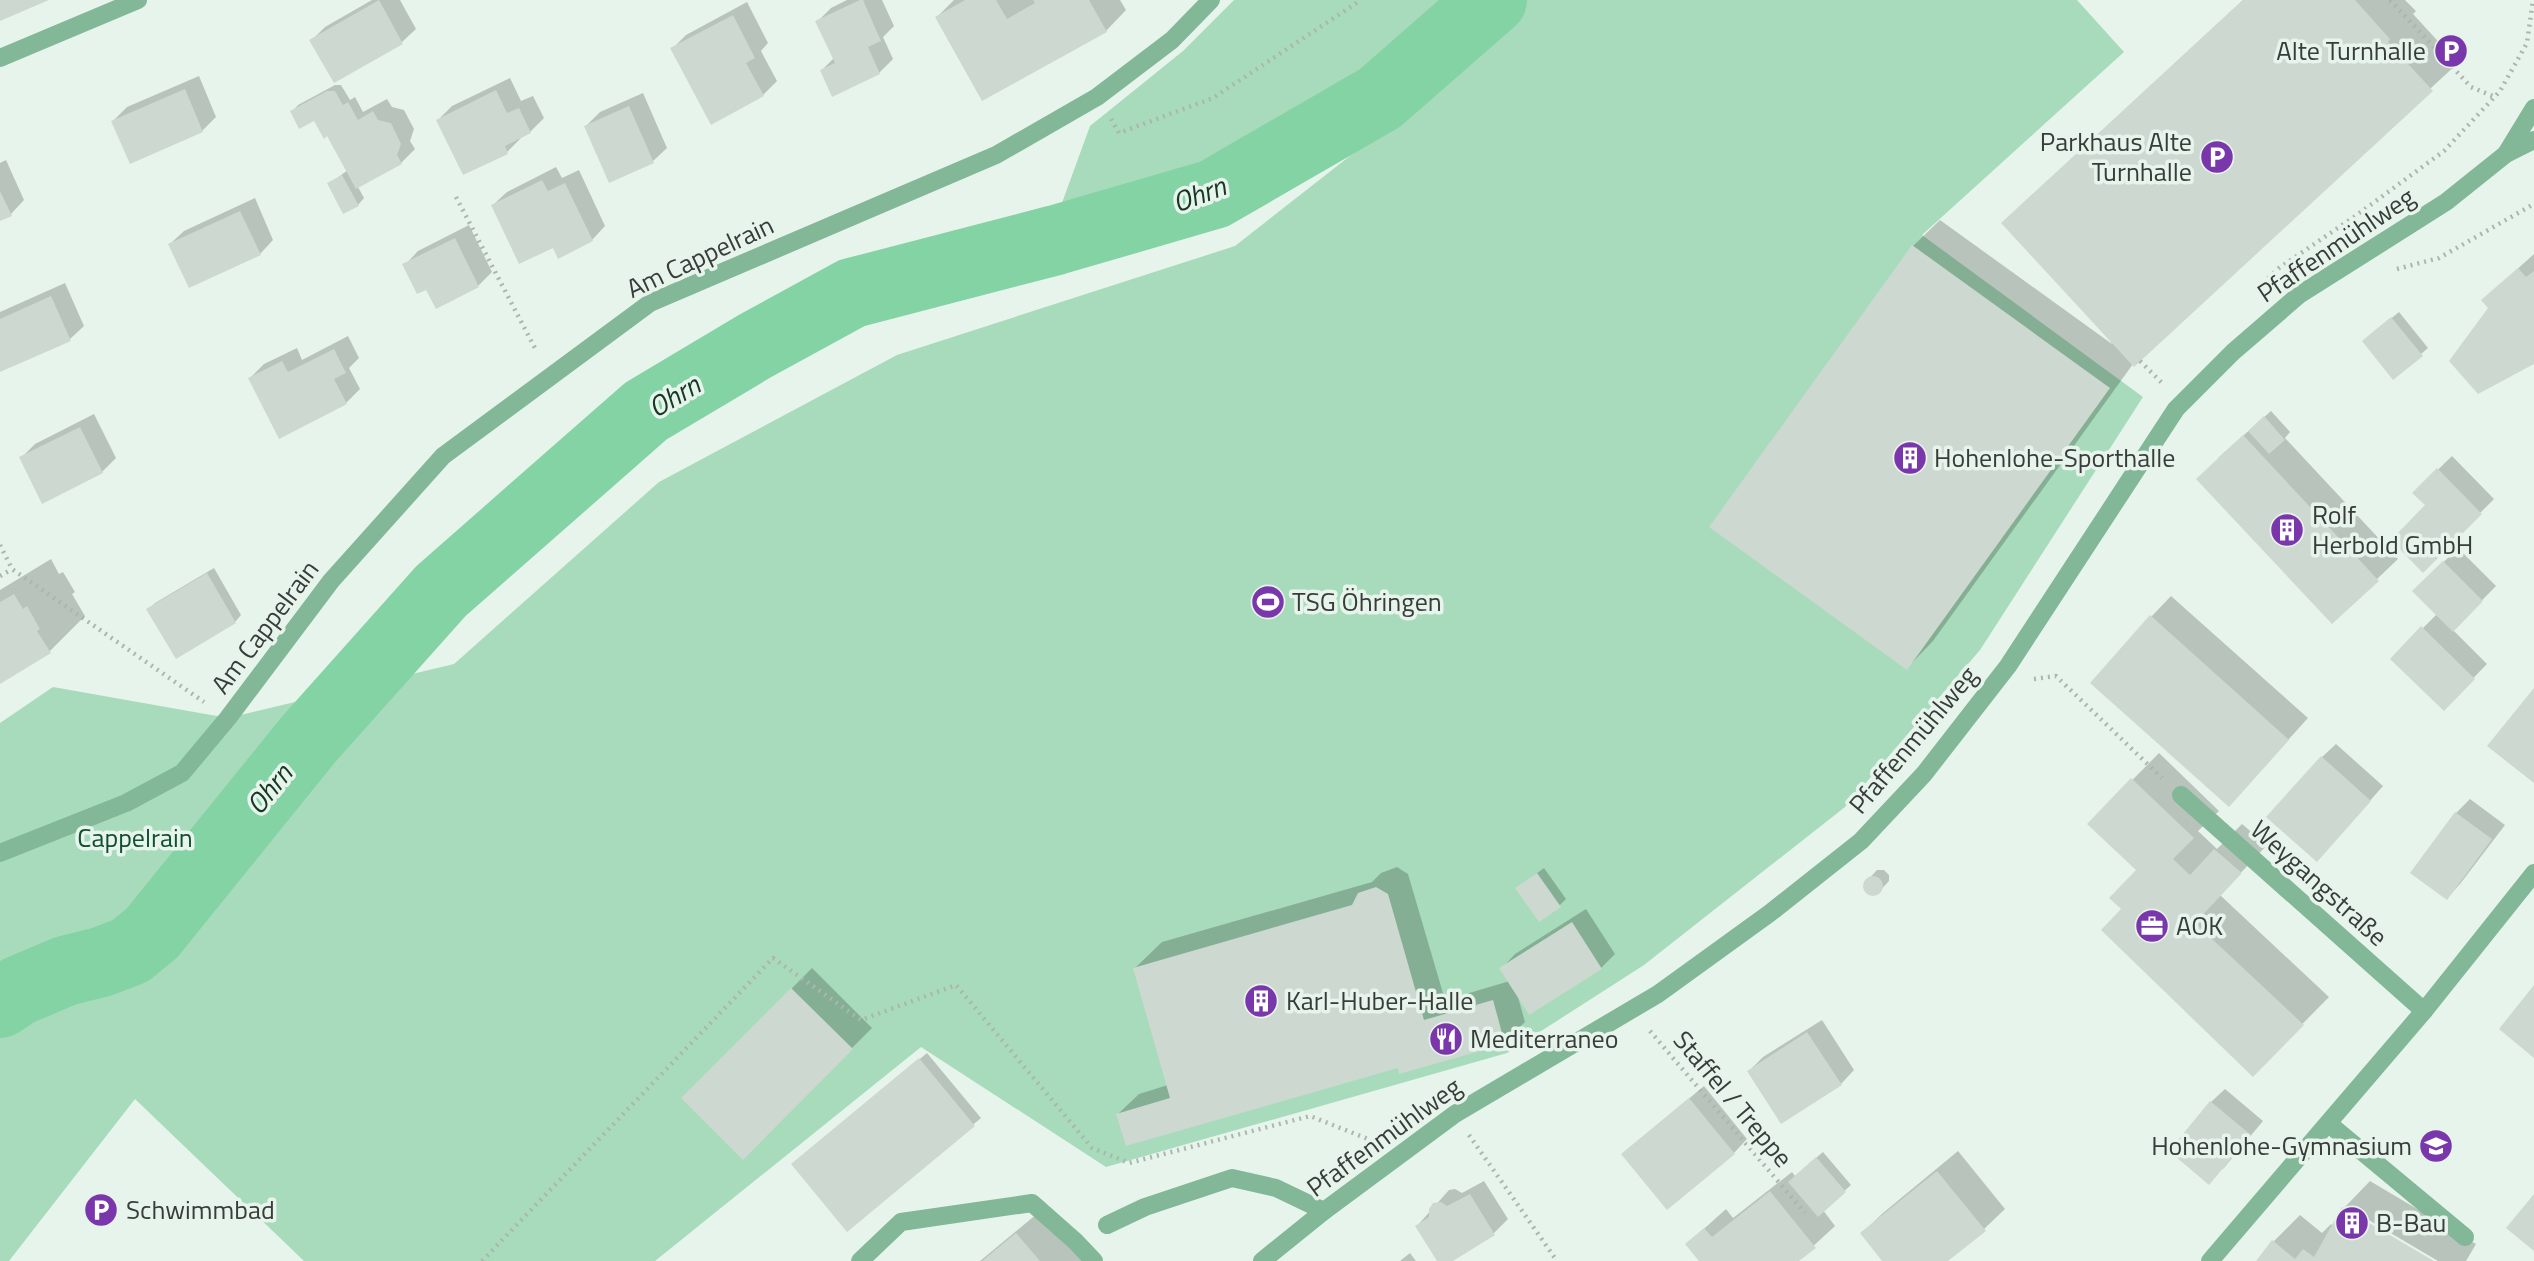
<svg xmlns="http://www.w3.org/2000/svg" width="2534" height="1261" font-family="'Titillium Web',sans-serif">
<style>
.green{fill:#a7dbbb}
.shadow{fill:#0003}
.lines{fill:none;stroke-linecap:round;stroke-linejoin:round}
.river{stroke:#83d3a4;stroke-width:70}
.building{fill:#ccd8d0}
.path{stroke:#abb6af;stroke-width:4.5;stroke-dasharray:2 5;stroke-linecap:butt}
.lane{stroke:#82b797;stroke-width:18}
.street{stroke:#82b797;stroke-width:18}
.labels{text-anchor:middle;stroke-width:7;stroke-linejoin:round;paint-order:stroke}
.poi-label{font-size:26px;fill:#383d3a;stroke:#e7f4eb;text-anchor:start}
.street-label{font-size:26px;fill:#383d3a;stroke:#e7f4eb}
.park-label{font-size:26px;fill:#114f31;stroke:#e7f4eb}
.water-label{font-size:28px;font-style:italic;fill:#153825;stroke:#e7f4eb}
</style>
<rect width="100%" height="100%" fill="#e7f4eb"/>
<g class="green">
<path d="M 1234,0 L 1475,0 L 1374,87 L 1200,182 L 1055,222 L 1090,126 L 1183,51 Z"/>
<path d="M 1524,0 L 2077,0 L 2124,52 L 1922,235 L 2143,397 L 1980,650 L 1845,807 L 1644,965 L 1507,1053 L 1106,1167 L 921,1047 L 655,1261 L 304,1261 L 135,1099 L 9,1261 L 0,1261 L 0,723 L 53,687 L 228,718 L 454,664 L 659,482 L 897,355 L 1235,246 L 1401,116 Z"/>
</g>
<g class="shadow">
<path d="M 372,0 L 400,0 L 416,29 L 402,42 L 311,41 L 325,27 Z"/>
<path d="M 847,0 L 882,0 L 894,26 L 883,37 L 893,59 L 879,73 L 833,95 L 822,70 L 834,58 L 817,22 L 831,8 Z"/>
<path d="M 954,0 L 1120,0 L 1126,10 L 1106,31 L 937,17 Z"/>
<path d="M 2243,0 L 2405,0 L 2416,11 L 2413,14 L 2458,63 L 2133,364 L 1933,641 L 1907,668 L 1913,246 L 1940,220 L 2112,344 L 2030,197 Z"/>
<path d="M 747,2 L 768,43 L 761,51 L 777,81 L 763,95 L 672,49 L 686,35 Z"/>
<path d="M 199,76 L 216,117 L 202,131 L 113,121 L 127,107 Z"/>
<path d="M 510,78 L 521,101 L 533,96 L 544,118 L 530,132 L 520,136 L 521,138 L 507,152 L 438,120 L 452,106 Z"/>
<path d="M 335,85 L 341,85 L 350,100 L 355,97 L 363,112 L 387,99 L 392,107 L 404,110 L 414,129 L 410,141 L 415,149 L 401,163 L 358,187 L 364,198 L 358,205 L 329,184 L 348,170 L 328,134 L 315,119 L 292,112 L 298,105 Z"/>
<path d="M 643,93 L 667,148 L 653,161 L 586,126 L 600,112 Z"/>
<path d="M 6,160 L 24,200 L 11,214 L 0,219 L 0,163 Z"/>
<path d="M 556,167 L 562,178 L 579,170 L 605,226 L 592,240 L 553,246 L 493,205 L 507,192 Z"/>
<path d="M 255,198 L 273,240 L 260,254 L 170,244 L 184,231 Z"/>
<path d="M 469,225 L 492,272 L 478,286 L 405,265 L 418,251 Z"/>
<path d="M 2534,254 L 2534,362 L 2483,300 Z"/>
<path d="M 65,283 L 84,326 L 70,339 L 0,370 L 0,312 Z"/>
<path d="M 2399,312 L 2428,348 L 2421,354 L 2371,335 Z"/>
<path d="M 348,336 L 359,358 L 349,368 L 360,389 L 346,403 L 250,378 L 264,364 L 297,348 L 302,360 Z"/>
<path d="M 2271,411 L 2290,432 L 2285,438 L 2398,559 L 2332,622 L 2218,458 Z"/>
<path d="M 94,414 L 116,458 L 102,472 L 21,458 L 35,444 Z"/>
<path d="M 2452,456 L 2494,499 L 2423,570 L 2427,505 L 2414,493 Z"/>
<path d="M 2458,548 L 2496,586 L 2453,630 L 2487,664 L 2444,708 L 2393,658 L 2437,614 L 2414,591 Z"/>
<path d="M 51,559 L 59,574 L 63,572 L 75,592 L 72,594 L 85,616 L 49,652 L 0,682 L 0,590 Z"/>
<path d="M 214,568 L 241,615 L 235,622 L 149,609 L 155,603 Z"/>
<path d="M 2171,596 L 2308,718 L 2229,805 L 2151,617 Z"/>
<path d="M 2336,744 L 2383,786 L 2330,846 L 2322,757 Z"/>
<path d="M 2159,753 L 2219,811 L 2198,831 L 2217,849 L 2242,824 L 2267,845 L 2220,895 L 2329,997 L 2253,1074 L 2124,909 L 2138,870 L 2089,824 Z"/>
<path d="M 2470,799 L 2505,825 L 2460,884 L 2447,898 L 2413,872 L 2456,813 Z"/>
<path d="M 1397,867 L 1408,874 L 1445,1000 L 1510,981 L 1502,968 L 1515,954 L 1586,909 L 1615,954 L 1601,968 L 1518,997 L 1525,1022 L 1504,1042 L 1399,1066 L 1118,1114 L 1139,1094 L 1168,1085 L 1135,968 L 1162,942 L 1372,882 L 1381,873 Z"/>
<path d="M 1544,868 L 1566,899 L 1559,906 L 1517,888 Z"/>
<path d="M 1877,870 L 1884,870 L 1889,875 L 1889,881 L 1877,894 L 1870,894 L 1865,889 L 1865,883 Z"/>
<path d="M 812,968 L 872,1028 L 743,1157 L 683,1098 Z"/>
<path d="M 1822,1020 L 1854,1070 L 1841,1084 L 1749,1071 L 1763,1057 Z"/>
<path d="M 927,1053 L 981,1118 L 847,1230 L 800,1158 Z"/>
<path d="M 1704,1086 L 1747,1139 L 1734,1153 L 1623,1154 Z"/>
<path d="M 2225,1089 L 2263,1121 L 2223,1169 L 2211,1102 Z"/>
<path d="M 1958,1151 L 2005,1209 L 1984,1229 L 1945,1261 L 1885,1261 L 1862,1233 L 1883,1213 Z"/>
<path d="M 1823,1152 L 1851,1185 L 1823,1210 L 1835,1226 L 1797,1261 L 1701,1261 L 1687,1244 L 1726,1209 L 1733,1218 L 1792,1172 L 1795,1176 Z"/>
<path d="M 1484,1181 L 1508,1219 L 1494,1233 L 1449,1261 L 1439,1261 L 1417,1226 L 1449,1190 L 1455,1189 L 1462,1193 Z"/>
<path d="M 2370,1181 L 2476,1244 L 2466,1261 L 2438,1261 L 2350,1209 L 2350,1213 L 2431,1261 L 2258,1261 L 2274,1241 L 2300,1215 L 2322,1233 L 2331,1224 L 2333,1226 L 2344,1208 Z"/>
<path d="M 1044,1208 L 1088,1261 L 980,1261 Z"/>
<path d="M 1410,1253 L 1416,1261 L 1400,1261 Z"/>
</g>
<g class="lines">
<path class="river" d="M 0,1003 L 18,991 L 65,971 L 101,962 L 130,951 L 152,933 L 308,740 L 441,591 L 646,411 L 755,346 L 852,293 L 1056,240 L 1214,194 L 1380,98 L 1492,0"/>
</g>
<g class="building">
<path d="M 0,0 L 49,0 L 0,21 Z"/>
<path d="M 379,0 L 403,44 L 334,83 L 309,40 Z"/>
<path d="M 860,0 L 863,0 L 881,41 L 868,47 L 880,74 L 832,97 L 820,70 L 835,63 L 815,21 Z"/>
<path d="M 965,0 L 996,0 L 1007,19 L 1035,3 L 1033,0 L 1089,0 L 1107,32 L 982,101 L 935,17 Z"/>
<path d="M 2243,0 L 2355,0 L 2390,39 L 2388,42 L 2433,91 L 2134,367 L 2001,223 Z"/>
<path d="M 733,15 L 755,58 L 746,63 L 764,96 L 711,125 L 670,48 Z"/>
<path d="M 185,89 L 203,132 L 130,164 L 111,121 Z"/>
<path d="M 496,90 L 507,113 L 519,108 L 531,133 L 505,146 L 508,154 L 463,175 L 436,120 Z"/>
<path d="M 327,91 L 335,91 L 343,105 L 348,102 L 358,120 L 373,111 L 378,120 L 391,123 L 401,144 L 397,155 L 402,164 L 356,189 L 327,136 L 324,139 L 314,121 L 299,129 L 290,111 Z"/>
<path d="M 629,106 L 654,163 L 609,183 L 584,126 Z"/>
<path d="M 342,175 L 359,206 L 343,214 L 327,183 Z"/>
<path d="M 542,180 L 548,191 L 565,183 L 593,241 L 558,259 L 553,248 L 519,264 L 491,205 Z"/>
<path d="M 0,191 L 12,216 L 0,221 Z"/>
<path d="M 240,211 L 261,255 L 189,288 L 168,244 Z"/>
<path d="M 455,238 L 479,287 L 436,309 L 426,290 L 417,294 L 402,264 Z"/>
<path d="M 1912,245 L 2110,388 L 1907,670 L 1709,527 Z"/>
<path d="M 2518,268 L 2526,277 L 2534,271 L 2534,364 L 2478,394 L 2449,361 L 2488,308 L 2481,300 Z"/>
<path d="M 51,296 L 71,341 L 0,372 L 0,319 Z"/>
<path d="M 2391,317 L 2423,356 L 2393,380 L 2362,341 Z"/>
<path d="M 334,349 L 346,373 L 334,379 L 347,404 L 279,439 L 248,378 L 282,361 L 288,372 Z"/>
<path d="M 2264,416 L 2285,440 L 2269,454 L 2248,431 Z"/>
<path d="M 80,427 L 103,473 L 42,504 L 19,457 Z"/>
<path d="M 2243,435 L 2379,581 L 2332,624 L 2196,479 Z"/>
<path d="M 2437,468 L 2482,514 L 2423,573 L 2391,540 L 2425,505 L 2412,493 Z"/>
<path d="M 2443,561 L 2483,601 L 2453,632 L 2412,591 Z"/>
<path d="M 207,573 L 236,623 L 176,659 L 146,609 Z"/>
<path d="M 14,594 L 23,609 L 27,606 L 40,629 L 37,631 L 51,653 L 0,684 L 0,602 Z"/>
<path d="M 2150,615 L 2289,740 L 2229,807 L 2090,683 Z"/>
<path d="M 2421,626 L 2475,679 L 2444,711 L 2390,659 Z"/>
<path d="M 2534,688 L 2534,783 L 2487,746 Z"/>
<path d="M 2321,756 L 2371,801 L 2317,862 L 2266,817 Z"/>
<path d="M 2131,778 L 2194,838 L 2173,859 L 2190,875 L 2214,849 L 2242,873 L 2195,923 L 2304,1025 L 2253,1077 L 2101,930 L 2121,909 L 2109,898 L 2136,870 L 2087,824 Z"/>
<path d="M 2455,812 L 2492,839 L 2447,900 L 2410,873 Z"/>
<path d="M 1537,873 L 1561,907 L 1539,922 L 1515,888 Z"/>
<circle cx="1873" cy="886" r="10"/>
<path d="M 1376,887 L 1388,894 L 1424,1020 L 1493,1000 L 1505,1044 L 1399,1074 L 1398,1068 L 1126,1146 L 1116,1114 L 1170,1098 L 1133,968 L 1352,905 L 1358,893 Z"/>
<path d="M 1572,922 L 1602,969 L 1529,1015 L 1499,968 Z"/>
<path d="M 2534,985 L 2534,1058 L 2499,1029 Z"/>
<path d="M 791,988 L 853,1049 L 743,1160 L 681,1098 Z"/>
<path d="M 1807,1032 L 1842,1085 L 1781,1124 L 1747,1071 Z"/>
<path d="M 919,1058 L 975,1126 L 847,1232 L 791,1164 Z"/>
<path d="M 1689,1098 L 1735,1154 L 1667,1210 L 1621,1154 Z"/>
<path d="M 2210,1101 L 2251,1135 L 2209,1185 L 2169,1151 Z"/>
<path d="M 1816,1157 L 1846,1192 L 1818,1217 L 1788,1182 Z"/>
<path d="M 1937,1171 L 1986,1231 L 1948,1261 L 1882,1261 L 1860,1233 Z"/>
<path d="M 1770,1191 L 1816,1248 L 1799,1261 L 1699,1261 L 1685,1244 L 1704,1228 L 1712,1237 Z"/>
<path d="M 1470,1194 L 1495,1235 L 1453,1261 L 1437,1261 L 1415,1226 L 1429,1217 L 1429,1209 L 1433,1203 L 1441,1202 L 1447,1206 Z"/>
<path d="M 2534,1194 L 2534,1251 L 2506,1228 Z"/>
<path d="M 2342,1207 L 2434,1261 L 2256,1261 L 2272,1240 L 2295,1259 L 2303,1249 L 2314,1257 Z"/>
<path d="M 1016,1233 L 1040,1261 L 982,1261 Z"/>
</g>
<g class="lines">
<g class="path">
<path d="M 2390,0 L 2471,87 L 2495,97"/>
<path d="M 1111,119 L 1119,133 L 1213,98 L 1361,0"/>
<path d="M 456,197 L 537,352"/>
<path d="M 2397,269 L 2439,258 L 2534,204"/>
<path d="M 2258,288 L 2279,268 L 2354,217 L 2444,151 L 2500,91 L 2527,43 L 2533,0"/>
<path d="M 2140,361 L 2163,384"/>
<path d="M 0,545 L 12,569 L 204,702"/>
<path d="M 0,576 L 12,569"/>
<path d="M 2034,679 L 2056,676 L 2162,778"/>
<path d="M 1650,1031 L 1805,1213"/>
<path d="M 1469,1135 L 1557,1261"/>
<path d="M 482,1261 L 773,958 L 861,1020 L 956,985 L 1092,1148 L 1129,1163 L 1310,1116 L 1373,1141"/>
</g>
<g class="lane">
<path d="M 2329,1124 L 2465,1237"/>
<path d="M 1107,1225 L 1145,1207 L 1232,1178 L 1276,1188 L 1324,1211"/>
<path d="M 860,1261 L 901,1222 L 1032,1203 L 1075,1241 L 1094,1261"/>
</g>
<g class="street">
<path d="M 0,58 L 138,0"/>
<path d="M 2506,154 L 2534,108"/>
<path d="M 2181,795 L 2424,1011"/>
<path d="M 0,853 L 126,803 L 182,773 L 228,718 L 331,581 L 443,456 L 650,303 L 996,155 L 1097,97 L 1172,40 L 1211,0"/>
<path d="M 1262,1261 L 1324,1211 L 1455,1114 L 1658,994 L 1770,913 L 1861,841 L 1924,774 L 2008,666 L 2176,409 L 2233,352 L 2299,295 L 2446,202 L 2506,154 L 2534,140"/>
<path d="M 2210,1261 L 2424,1011 L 2534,873"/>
</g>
</g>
<defs>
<g id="parking-disc" transform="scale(1.75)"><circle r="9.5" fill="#7a37ab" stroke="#e7f4eb"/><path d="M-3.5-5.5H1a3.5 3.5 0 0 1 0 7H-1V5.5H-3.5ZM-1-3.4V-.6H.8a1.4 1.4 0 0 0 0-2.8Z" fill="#fff"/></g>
<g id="building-disc" transform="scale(1.75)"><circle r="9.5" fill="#7a37ab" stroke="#e7f4eb"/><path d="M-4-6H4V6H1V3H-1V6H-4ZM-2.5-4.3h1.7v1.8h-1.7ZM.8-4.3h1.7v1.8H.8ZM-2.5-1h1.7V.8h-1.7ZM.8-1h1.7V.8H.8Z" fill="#fff"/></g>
<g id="stadium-disc" transform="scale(1.75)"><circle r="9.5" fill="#7a37ab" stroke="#e7f4eb"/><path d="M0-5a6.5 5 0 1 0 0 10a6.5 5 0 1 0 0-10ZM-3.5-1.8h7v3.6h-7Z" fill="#fff"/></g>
<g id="office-disc" transform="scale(1.75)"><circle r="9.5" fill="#7a37ab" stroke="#e7f4eb"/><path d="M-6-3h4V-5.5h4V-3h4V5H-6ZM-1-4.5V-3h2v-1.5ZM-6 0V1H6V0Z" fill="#fff"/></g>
<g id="restaurant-disc" transform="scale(1.75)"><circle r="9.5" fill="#7a37ab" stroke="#e7f4eb"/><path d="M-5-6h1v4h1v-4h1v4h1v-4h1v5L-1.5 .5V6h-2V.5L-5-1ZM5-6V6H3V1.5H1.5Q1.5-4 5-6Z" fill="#fff"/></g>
<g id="school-disc" transform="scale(1.75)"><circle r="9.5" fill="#7a37ab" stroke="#e7f4eb"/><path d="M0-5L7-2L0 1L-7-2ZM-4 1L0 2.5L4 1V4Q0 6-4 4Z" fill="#fff"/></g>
</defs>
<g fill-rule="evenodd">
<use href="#parking-disc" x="2451" y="51"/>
<use href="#parking-disc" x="2217" y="157"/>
<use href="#building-disc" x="1910" y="458"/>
<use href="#building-disc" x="2287" y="530"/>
<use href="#stadium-disc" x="1268" y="602"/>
<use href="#office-disc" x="2152" y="926"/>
<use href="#building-disc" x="1261" y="1001"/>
<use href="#restaurant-disc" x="1446" y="1039"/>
<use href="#school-disc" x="2436" y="1146"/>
<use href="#parking-disc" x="101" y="1210"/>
<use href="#building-disc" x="2352" y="1223"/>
</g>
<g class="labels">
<g class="poi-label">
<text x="2426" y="60" text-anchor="end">Alte Turnhalle</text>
<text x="2192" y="151" text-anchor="end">Parkhaus Alte<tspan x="2192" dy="30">Turnhalle</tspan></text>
<text x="1934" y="467">Hohenlohe-Sporthalle</text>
<text x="2312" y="524">Rolf<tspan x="2312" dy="30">Herbold GmbH</tspan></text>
<text x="1292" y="611">TSG Öhringen</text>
<text x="2176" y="935">AOK</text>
<text x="1286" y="1010">Karl-Huber-Halle</text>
<text x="1470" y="1048">Mediterraneo</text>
<text x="2412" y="1155" text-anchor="end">Hohenlohe-Gymnasium</text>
<text x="126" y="1219">Schwimmbad</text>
<text x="2376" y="1232">B-Bau</text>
</g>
<g class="street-label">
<text transform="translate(2336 245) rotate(-34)" y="9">Pfaffenmühlweg</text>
<text transform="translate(700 257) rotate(-25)" y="9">Am Cappelrain</text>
<text transform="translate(265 627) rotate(-53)" y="9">Am Cappelrain</text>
<text transform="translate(1913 740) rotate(-50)" y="9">Pfaffenmühlweg</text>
<text transform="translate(2319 883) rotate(42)" y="9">Weygangstraße</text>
<text transform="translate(1733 1099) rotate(50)" y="9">Staffel / Treppe</text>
<text transform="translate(1384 1137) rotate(-36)" y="9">Pfaffenmühlweg</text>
</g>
<g class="park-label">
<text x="135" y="847">Cappelrain</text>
</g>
<g class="water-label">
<text transform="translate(1199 194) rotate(-20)" y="10">Ohrn</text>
<text transform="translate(674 396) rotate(-31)" y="10">Ohrn</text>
<text transform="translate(269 789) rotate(-51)" y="10">Ohrn</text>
</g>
</g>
</svg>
